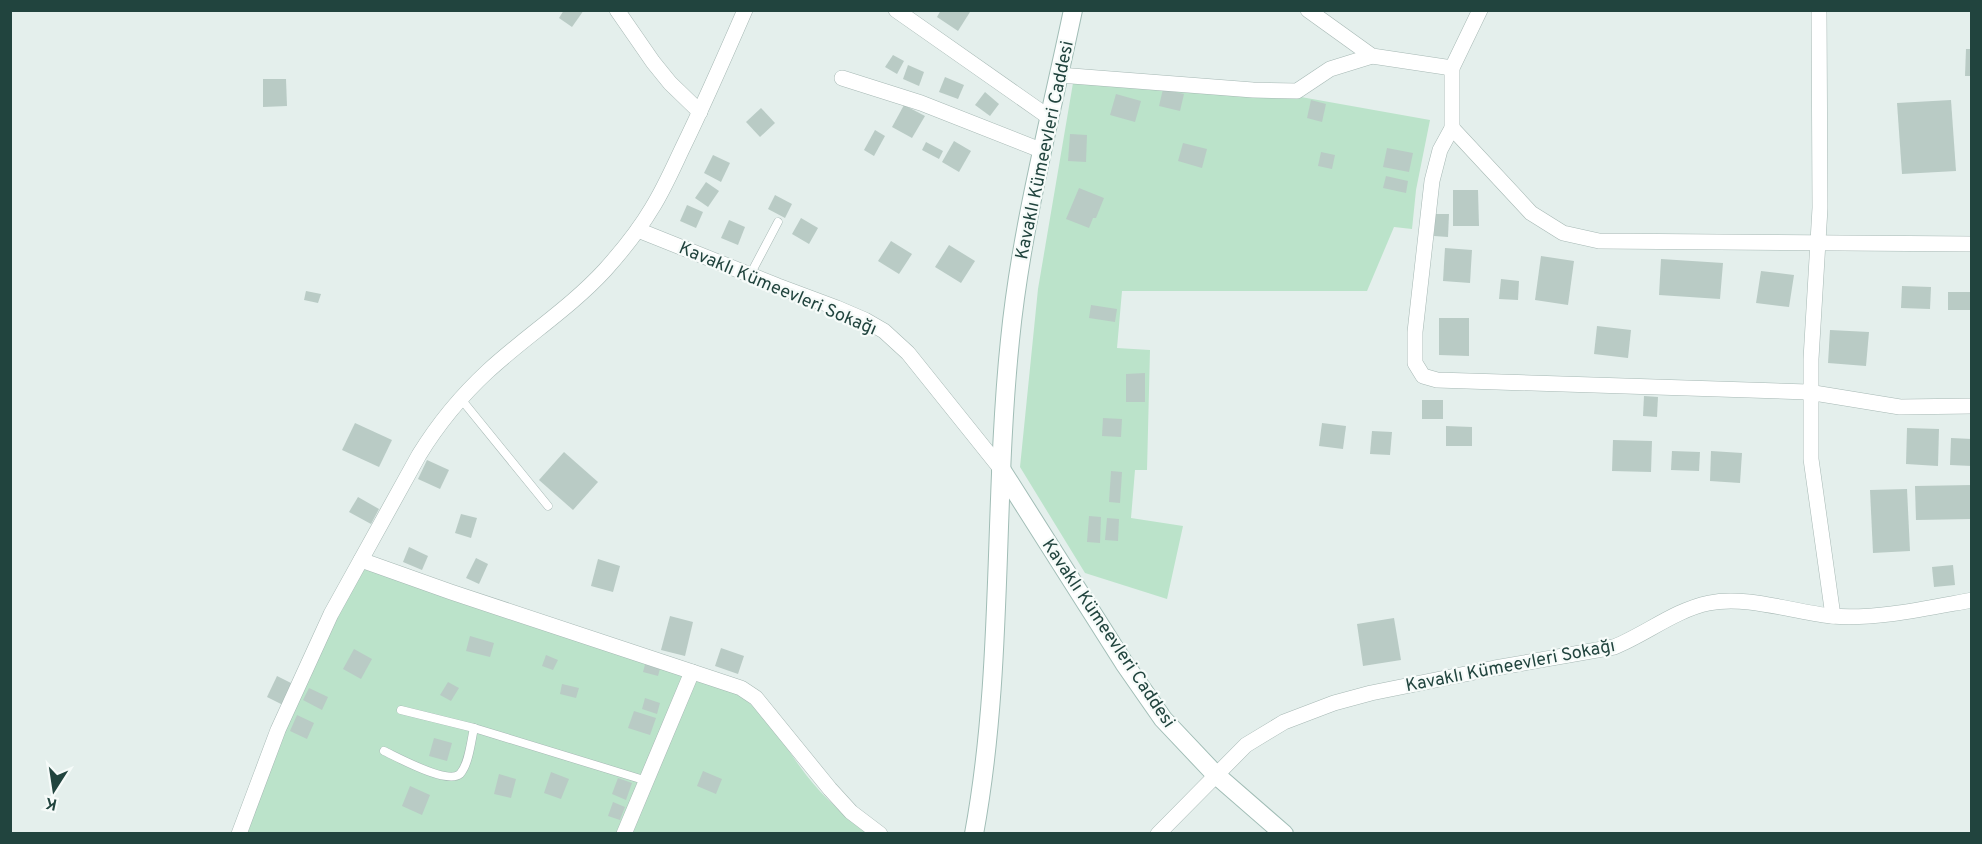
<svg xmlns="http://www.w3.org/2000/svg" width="1982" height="844" font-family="Overpass,sans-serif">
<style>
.green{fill:#bbe3ca}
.building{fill:#b9cbc5}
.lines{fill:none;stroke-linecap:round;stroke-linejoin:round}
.lane-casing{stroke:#a6b8b4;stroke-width:9}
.street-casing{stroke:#a6b8b4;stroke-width:16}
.secondary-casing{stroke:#a1bdb6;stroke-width:20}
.lane{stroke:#fff;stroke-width:8}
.street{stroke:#fff;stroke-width:15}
.secondary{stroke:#fff;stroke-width:18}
.labels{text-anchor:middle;stroke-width:4.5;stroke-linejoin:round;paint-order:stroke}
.street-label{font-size:18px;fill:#21443e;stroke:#f6fbf9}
</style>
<rect width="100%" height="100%" fill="#e4efec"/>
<g class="green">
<path d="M 1073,83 L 1301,97 L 1430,120 L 1416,190 L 1412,229 L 1394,227 L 1367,291 L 1122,291 L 1117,348 L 1150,350 L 1147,470 L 1135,470 L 1131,518 L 1183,526 L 1167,599 L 1085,573 L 1020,467 L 1038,289 Z"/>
<path d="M 364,569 L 737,694 C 768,713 785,748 807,776 C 824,798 846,817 869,834 L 244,834 L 313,662 Z"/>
</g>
<g class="building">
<path d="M 564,10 L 584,10 L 572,27 L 559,18 Z"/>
<path d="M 941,10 L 968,10 L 970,12 L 958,31 L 937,17 Z"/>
<path d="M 1966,49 L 1972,49 L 1972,76 L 1965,76 Z"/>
<path d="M 893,55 L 904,61 L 897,74 L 885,67 Z"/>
<path d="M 908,65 L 924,72 L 919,86 L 903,79 Z"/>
<path d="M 945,77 L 964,85 L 958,99 L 939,92 Z"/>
<path d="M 263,79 L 286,79 L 287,106 L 263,107 Z"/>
<path d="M 1163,89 L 1184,94 L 1180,111 L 1159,106 Z"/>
<path d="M 985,92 L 999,104 L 990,116 L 975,105 Z"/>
<path d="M 1116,94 L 1141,101 L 1135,122 L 1110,115 Z"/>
<path d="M 1311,100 L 1326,104 L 1322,122 L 1307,118 Z"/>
<path d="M 1951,100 L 1956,171 L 1902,174 L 1897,103 Z"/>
<path d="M 904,105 L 925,116 L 912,138 L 892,127 Z"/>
<path d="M 761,108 L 775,123 L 760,137 L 746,122 Z"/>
<path d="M 875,130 L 885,136 L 874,156 L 864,150 Z"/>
<path d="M 1070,134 L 1087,135 L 1086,162 L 1068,161 Z"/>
<path d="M 954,141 L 971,151 L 959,172 L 942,162 Z"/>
<path d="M 926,142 L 943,151 L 939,159 L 922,150 Z"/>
<path d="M 1183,143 L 1207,149 L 1202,168 L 1178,161 Z"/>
<path d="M 1387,148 L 1413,153 L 1409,172 L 1383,167 Z"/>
<path d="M 1321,152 L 1335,155 L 1332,169 L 1318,166 Z"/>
<path d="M 713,155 L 730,163 L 721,182 L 704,173 Z"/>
<path d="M 1386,176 L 1408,181 L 1406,193 L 1383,188 Z"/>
<path d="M 706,182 L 719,191 L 708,207 L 695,198 Z"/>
<path d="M 1079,188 L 1104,198 L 1096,218 L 1093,218 L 1089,228 L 1066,219 Z"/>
<path d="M 1453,190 L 1478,190 L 1479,226 L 1453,226 Z"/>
<path d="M 775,195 L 792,204 L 785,218 L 768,209 Z"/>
<path d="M 687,205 L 703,212 L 696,228 L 680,221 Z"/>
<path d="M 1435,214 L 1449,214 L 1448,237 L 1434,236 Z"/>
<path d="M 801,218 L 818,228 L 809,244 L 792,234 Z"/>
<path d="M 729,220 L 745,227 L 738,245 L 721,238 Z"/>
<path d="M 891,241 L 912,254 L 899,274 L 878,261 Z"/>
<path d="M 949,245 L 975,261 L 961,283 L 935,267 Z"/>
<path d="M 1445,248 L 1472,250 L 1470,283 L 1443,281 Z"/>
<path d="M 1541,256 L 1574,261 L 1568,305 L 1535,300 Z"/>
<path d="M 1661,259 L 1723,263 L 1720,299 L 1659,295 Z"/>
<path d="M 1761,271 L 1794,275 L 1789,307 L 1756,303 Z"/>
<path d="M 1501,279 L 1519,281 L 1518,300 L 1499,299 Z"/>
<path d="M 1902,286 L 1931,287 L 1930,309 L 1901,308 Z"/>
<path d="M 306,291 L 321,294 L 318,303 L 304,300 Z"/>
<rect x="1948" y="292" width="24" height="18"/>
<path d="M 1091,305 L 1117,309 L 1115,322 L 1089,318 Z"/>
<path d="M 1439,318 L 1469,318 L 1469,356 L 1439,355 Z"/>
<path d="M 1597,326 L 1631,330 L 1628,358 L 1594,354 Z"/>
<path d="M 1830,330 L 1869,332 L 1866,366 L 1828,363 Z"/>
<path d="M 1145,373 L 1145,402 L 1126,402 L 1126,374 Z"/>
<path d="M 1644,396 L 1658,397 L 1657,417 L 1643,416 Z"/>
<rect x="1422" y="400" width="21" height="19"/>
<path d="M 1103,418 L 1122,419 L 1121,437 L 1102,436 Z"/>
<path d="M 355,423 L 392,440 L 379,467 L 342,450 Z"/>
<path d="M 1322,423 L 1346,426 L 1343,449 L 1319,446 Z"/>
<path d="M 1446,426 L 1472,427 L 1472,446 L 1446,446 Z"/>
<path d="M 1907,428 L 1939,429 L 1938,466 L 1906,464 Z"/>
<path d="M 1372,431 L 1392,432 L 1390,455 L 1370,454 Z"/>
<path d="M 1951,438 L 1972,439 L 1972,466 L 1950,465 Z"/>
<path d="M 1613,440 L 1652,441 L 1651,472 L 1612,471 Z"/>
<path d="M 1672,451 L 1700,452 L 1699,471 L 1671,470 Z"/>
<path d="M 1711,451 L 1742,453 L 1740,483 L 1710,481 Z"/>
<path d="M 564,452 L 598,482 L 573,510 L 539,480 Z"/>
<path d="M 427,460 L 449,470 L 440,489 L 418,479 Z"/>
<path d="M 1111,471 L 1122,472 L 1120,503 L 1109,502 Z"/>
<path d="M 1972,485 L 1972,519 L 1916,520 L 1915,486 Z"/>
<path d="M 1907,489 L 1910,551 L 1873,553 L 1870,490 Z"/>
<path d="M 358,497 L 379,509 L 371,524 L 349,512 Z"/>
<path d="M 461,514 L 477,518 L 471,538 L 455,533 Z"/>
<path d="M 1089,516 L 1101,517 L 1100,543 L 1087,542 Z"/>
<path d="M 1107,518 L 1119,519 L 1118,541 L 1105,540 Z"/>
<path d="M 409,547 L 428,556 L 422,570 L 403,562 Z"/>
<path d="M 476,558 L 488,564 L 479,584 L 466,578 Z"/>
<path d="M 598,559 L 620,566 L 613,592 L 591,586 Z"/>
<path d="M 1953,565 L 1955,585 L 1934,587 L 1932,567 Z"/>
<path d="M 670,616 L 693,622 L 685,656 L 661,650 Z"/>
<path d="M 1394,618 L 1401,660 L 1363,666 L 1357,624 Z"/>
<path d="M 470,636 L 494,643 L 490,657 L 466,651 Z"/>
<path d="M 721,648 L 744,656 L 738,674 L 715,666 Z"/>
<path d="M 354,649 L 372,659 L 361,679 L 343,669 Z"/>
<path d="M 546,655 L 558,660 L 553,670 L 542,666 Z"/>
<path d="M 646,661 L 661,665 L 658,676 L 643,672 Z"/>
<path d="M 277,676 L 293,684 L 283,705 L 267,697 Z"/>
<path d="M 448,682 L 459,688 L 451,701 L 440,695 Z"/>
<path d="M 562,684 L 579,688 L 576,698 L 560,694 Z"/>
<path d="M 309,688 L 328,697 L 322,710 L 303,700 Z"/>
<path d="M 645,698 L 660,703 L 657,714 L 642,709 Z"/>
<path d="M 634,711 L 656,718 L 650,735 L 628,728 Z"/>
<path d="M 297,715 L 314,723 L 307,739 L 290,731 Z"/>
<path d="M 434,738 L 452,743 L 447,761 L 429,756 Z"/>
<path d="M 703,771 L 722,779 L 716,794 L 697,786 Z"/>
<path d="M 551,772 L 569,779 L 561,799 L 544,793 Z"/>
<path d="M 499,774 L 516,779 L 511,798 L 494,794 Z"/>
<path d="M 618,778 L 632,783 L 626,800 L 612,794 Z"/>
<path d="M 410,786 L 430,795 L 422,815 L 402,806 Z"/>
<path d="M 613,802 L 625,807 L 620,820 L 608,816 Z"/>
</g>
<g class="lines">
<g class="lane-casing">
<g id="lane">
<path d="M 750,275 L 778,222"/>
<path d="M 461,399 L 548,506"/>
<path d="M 401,710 L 474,728 L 647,781"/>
<path d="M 384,751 C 397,757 447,785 460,774 C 469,764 471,741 474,728"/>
</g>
</g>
<g class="street-casing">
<g id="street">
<path d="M 617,10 L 653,62 L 670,83 L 700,112"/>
<path d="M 896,10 L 1050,118"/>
<path d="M 1308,10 L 1372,56 L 1452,68"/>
<path d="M 1480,10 L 1452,68 L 1452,128 L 1440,150 L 1432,181 L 1415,332 L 1415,363 L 1423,376 L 1437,380 L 1808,392 L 1900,407 L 1972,406"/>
<path d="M 1819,10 L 1820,208 L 1811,359 L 1811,459 L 1833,616"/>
<path d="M 1059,75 L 1253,90 L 1297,91 L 1330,69 L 1372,56"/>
<path d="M 842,78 L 921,103 L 1043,151"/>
<path d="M 1452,128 L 1531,213 L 1563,233 L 1599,241 L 1972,244"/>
<path d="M 638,230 L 778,286 L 837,308 L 865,320 L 884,331 L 908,353 L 1001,469"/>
<path d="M 361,560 L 451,592 L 741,688 L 756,698 L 830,789 L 851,812 L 880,834"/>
<path d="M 239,834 L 278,730 L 331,614 L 419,455 C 438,424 461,396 488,371 C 526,336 570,308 605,270 C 622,251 639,230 652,208 C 664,189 673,168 683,147 C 705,102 725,56 745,10"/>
<path d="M 624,834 L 692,672"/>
<path d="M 1158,834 L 1246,745 L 1284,722 L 1334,703 L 1371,693 L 1495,668 L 1614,647 C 1646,634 1675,610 1709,603 C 1746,595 1793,612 1831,616 C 1875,620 1928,608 1972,600"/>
</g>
</g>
<g class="secondary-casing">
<g id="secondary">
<path d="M 1001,469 L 1124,663 L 1163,719 L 1215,774 L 1284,834"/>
<path d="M 974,834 C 1004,671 993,504 1010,340 C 1021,229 1050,120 1073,10"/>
</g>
</g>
<use href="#lane" class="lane"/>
<use href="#street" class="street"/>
<use href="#secondary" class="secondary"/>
</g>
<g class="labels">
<g class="street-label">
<text transform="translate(1044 150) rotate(-78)" y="6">Kavaklı Kümeevleri Caddesi</text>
<text transform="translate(778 288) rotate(23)" y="6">Kavaklı Kümeevleri Sokağı</text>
<text transform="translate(1109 633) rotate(56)" y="6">Kavaklı Kümeevleri Caddesi</text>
<text transform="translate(1510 665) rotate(-11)" y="6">Kavaklı Kümeevleri Sokağı</text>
</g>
</g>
<rect width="1982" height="844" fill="none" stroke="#21443e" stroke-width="24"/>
<g transform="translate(54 790) rotate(192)" stroke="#f6fbf9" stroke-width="4.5" paint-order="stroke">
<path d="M0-4.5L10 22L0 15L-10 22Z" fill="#21443e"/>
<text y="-9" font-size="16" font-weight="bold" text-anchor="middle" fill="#21443e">K</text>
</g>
</svg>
